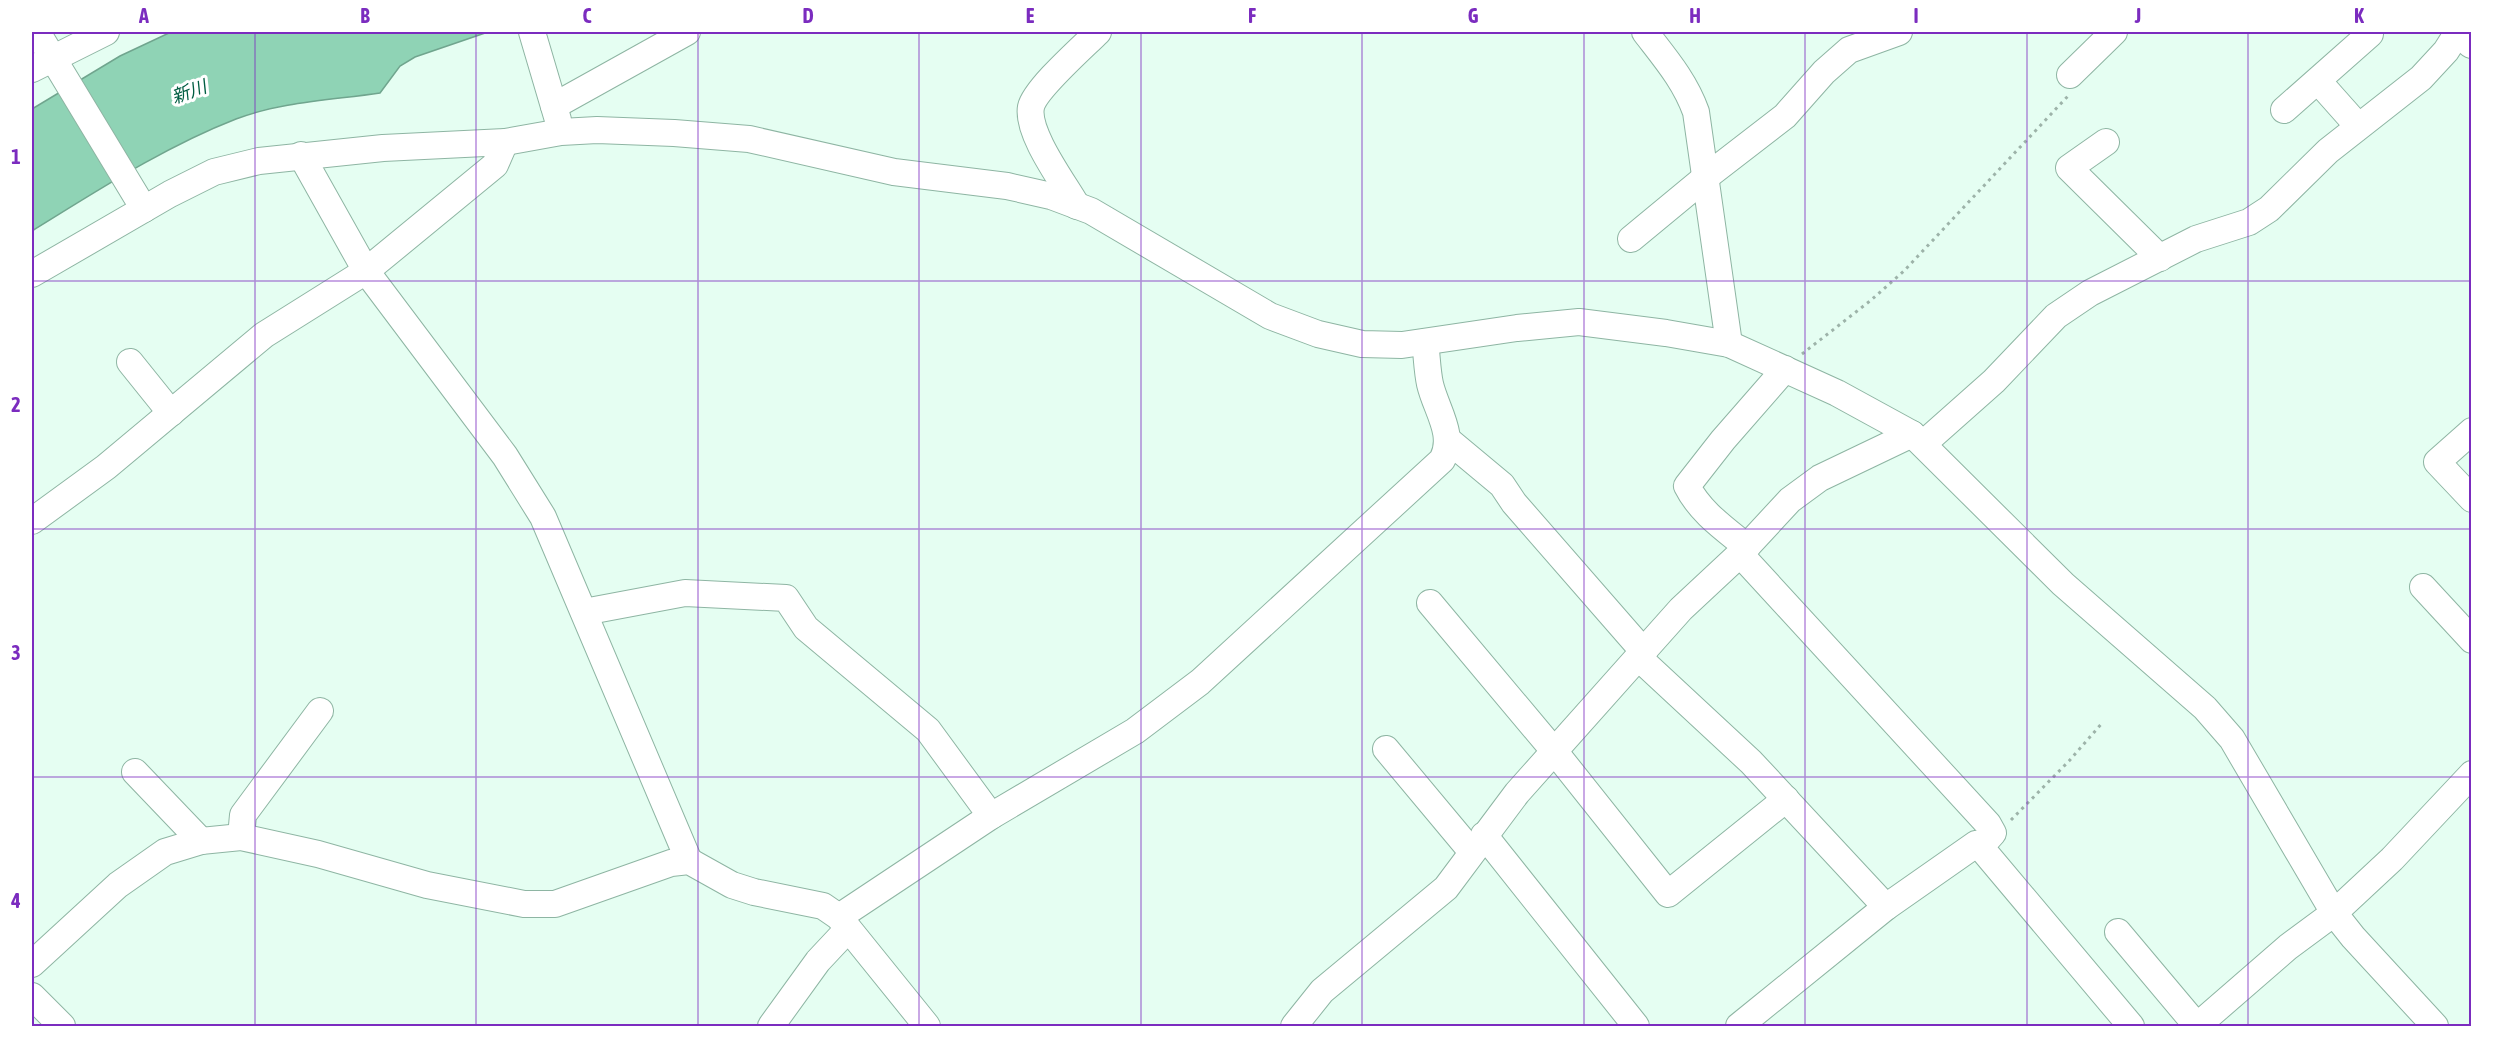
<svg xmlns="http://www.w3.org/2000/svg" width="2503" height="1058" font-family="'Asap Condensed','Noto Sans JP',sans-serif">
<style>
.water{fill:#8fd3b5;stroke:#70a58e;stroke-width:1.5}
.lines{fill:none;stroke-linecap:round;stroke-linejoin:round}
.minor-casing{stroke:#8eb5a3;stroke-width:28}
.major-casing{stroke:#8eb5a3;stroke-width:34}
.path{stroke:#9db3a9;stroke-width:3;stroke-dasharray:3 4.5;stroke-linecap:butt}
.minor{stroke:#fff;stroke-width:26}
.major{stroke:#fff;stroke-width:32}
.grid{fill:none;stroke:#7b2cbf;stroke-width:1.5;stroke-opacity:0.55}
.labels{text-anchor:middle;stroke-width:6;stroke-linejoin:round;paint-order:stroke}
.water-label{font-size:18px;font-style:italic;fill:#005d42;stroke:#fff}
.neatline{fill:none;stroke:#7b2cbf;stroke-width:2}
.grid-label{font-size:20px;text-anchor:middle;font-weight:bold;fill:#7b2cbf}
</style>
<rect width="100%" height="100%" fill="#e5fef2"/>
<path class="water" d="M 171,32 L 488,32 L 415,57 L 400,66 L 380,93 C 333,100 280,102 236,119 C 164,147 97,191 32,231 L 32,109 L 120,56 Z"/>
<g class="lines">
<g class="minor-casing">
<g id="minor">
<path d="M 37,32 L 144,209"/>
<path d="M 532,32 L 558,120"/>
<path d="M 1645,32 C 1665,58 1685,81 1696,112 L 1729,344"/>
<path d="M 32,69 L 106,32"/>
<path d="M 2070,75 L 2114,32"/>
<path d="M 2318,81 L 2358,126"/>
<path d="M 554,106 L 687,32"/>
<path d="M 2284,110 L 2370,34"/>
<path d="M 2106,142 L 2069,168 L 2160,258"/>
<path d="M 301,155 L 366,271 L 505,456 L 543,517 L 689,861"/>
<path d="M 1077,206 C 1064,183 1026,133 1031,107 C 1035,89 1083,47 1098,32"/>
<path d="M 1631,239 L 1706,177 L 1785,116 L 1824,72 L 1849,50 L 1899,32"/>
<path d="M 32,274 L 170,194 L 214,172 L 259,161 L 383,148 L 505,142 L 561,132 L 597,130 L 674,133 L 749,139 L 894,172 L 1007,186 L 1051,196 L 1091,211 L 1270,316 L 1318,334 L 1362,344 L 1402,345 L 1517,328 L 1579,322 L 1666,333 L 1729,344 L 1837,393 L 1912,434 L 2063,584 L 2205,708 L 2232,739 L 2334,913 L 2353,937 L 2435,1026"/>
<path d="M 130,362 L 171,413"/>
<path d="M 2472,431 L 2437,462 L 2472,499"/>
<path d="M 1448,440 L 1502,485 L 1514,503 L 1644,652"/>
<path d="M 1923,444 L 1994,381 L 2056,316 L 2090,293 L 2196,239 L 2249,222 L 2269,209 L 2328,151 L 2421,78 L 2446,51 L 2458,32"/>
<path d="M 32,521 L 106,467 L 264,335 L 366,271 L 495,165 L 505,142"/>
<path d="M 1747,547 C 1725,529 1700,512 1687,486 L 1723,440 L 1785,369"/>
<path d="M 1740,554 L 1988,824 L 1993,833 L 1984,843 L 1983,850 L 2131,1026"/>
<path d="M 2423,587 L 2472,640"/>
<path d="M 1430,603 L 1555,752 L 1668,894 L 1786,799"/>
<path d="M 584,612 L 685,593 L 786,598 L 806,628 L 928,730 L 991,816"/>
<path d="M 1639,658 L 1751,762 L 1886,907"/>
<path d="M 1386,749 L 1472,852"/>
<path d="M 135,772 L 201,841"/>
<path d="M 1484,835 L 1636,1026"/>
<path d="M 241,837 L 243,815 L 320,711"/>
<path d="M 839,917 L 991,816 L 1135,731 L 1200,682 L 1442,460 C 1456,435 1436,410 1430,384 C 1427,370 1427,356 1425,342"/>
<path d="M 2118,932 L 2197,1026"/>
<path d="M 32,964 L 118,885 L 165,852 L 201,841 L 241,837 L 318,854 L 427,885 L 524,904 L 555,904 L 671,863 L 689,861 L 732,885 L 754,892 L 823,906 L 839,917 L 927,1026"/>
<path d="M 32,996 L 62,1026"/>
<path d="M 771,1026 L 818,961 L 848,929"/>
<path d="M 1294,1026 L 1322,991 L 1446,888 L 1517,793 L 1681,609 L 1740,554 L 1790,500 L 1820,478 L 1912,434"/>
<path d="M 1739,1026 L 1886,907 L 1976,844 L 1984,843"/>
<path d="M 2197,1026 L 2288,947 L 2334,913 L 2392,859 L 2472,774"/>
</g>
</g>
<g class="major-casing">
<path id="major" d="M 2462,32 L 2472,42"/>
</g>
<g class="path">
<path d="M 1802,354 L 1870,301 L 1904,271 L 2068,96"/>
<path d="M 2011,820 L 2069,761 L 2103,722"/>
</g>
<use href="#minor" class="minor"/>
<use href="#major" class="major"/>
</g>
<path class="grid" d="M 255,32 L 255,1026M 476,32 L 476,1026M 698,32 L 698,1026M 919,32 L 919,1026M 1141,32 L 1141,1026M 1362,32 L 1362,1026M 1584,32 L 1584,1026M 1805,32 L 1805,1026M 2027,32 L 2027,1026M 2248,32 L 2248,1026M 32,281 L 2472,281M 32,529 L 2472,529M 32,777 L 2472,777"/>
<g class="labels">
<g class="water-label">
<text transform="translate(189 92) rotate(-20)" y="6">新川</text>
</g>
</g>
<rect width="2503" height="1058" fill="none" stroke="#ffffff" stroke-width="66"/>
<rect x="33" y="33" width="2437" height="992" class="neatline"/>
<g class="grid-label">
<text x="144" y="23">A</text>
<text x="365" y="23">B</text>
<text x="587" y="23">C</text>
<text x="808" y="23">D</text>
<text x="1030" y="23">E</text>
<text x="1252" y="23">F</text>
<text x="1473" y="23">G</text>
<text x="1695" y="23">H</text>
<text x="1916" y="23">I</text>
<text x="2138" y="23">J</text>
<text x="2359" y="23">K</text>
<text x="16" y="164">1</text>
<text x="16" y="412">2</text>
<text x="16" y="660">3</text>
<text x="16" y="908">4</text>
</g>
</svg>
